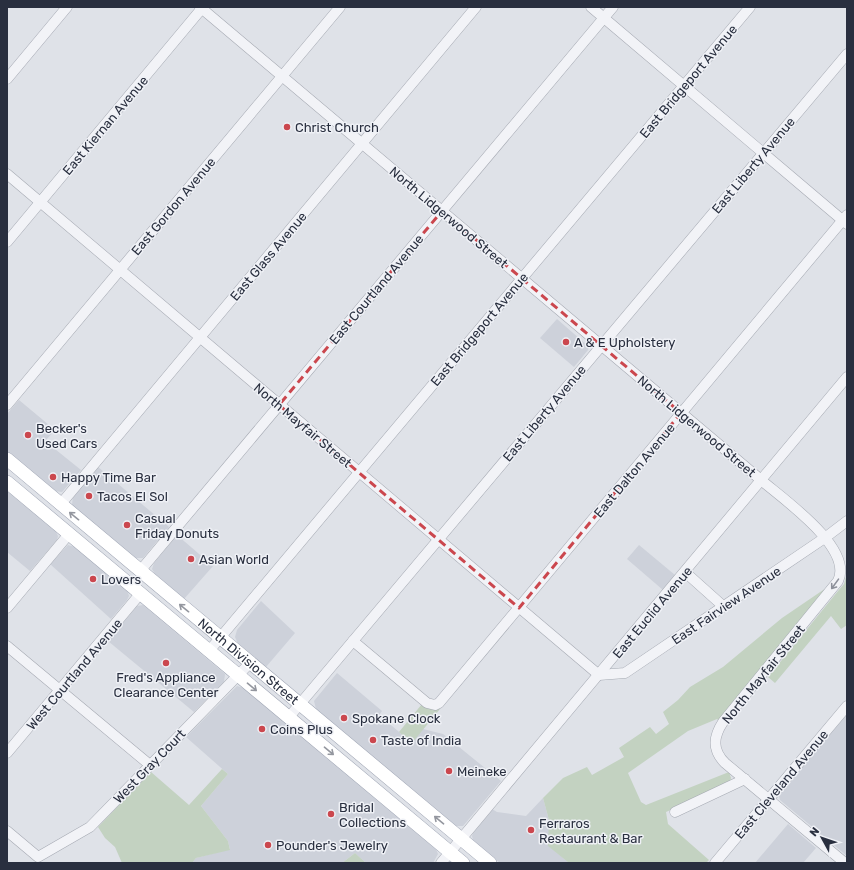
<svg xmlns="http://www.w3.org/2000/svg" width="854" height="870" font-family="Rubik,sans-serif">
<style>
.built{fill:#cdd1da}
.green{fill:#c3d2c1}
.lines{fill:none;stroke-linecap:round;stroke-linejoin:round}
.minor-casing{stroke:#a5a9b2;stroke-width:11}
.major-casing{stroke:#9fa5b4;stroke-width:14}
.minor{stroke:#f2f3f7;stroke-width:10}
.major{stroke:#fff;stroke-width:13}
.oneway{stroke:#94979f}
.oneway2{stroke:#8e919b}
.marked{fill:none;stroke:#cb474e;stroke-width:3;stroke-dasharray:8 5;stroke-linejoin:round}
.poi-dot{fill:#cb474e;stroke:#eff1f6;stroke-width:1.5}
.labels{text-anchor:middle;stroke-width:3;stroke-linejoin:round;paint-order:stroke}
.street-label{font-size:13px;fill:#292f3f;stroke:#eff1f6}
.poi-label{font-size:13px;fill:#292f3f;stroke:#eff1f6;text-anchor:start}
</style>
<rect width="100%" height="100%" fill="#dfe2e8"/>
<g class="built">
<path d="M 557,319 L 589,347 L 588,350 L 574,367 L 540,338 Z"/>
<path d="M 19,400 L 55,430 L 45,441 L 81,470 L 62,492 L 54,491 L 7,451 L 7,414 Z"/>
<path d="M 98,467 L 169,527 L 143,558 L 135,558 L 72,505 L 73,496 Z"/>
<path d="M 7,491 L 56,532 L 58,536 L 57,540 L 30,571 L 7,552 Z"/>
<path d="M 177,535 L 213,566 L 184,599 L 155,574 L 152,569 L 154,563 Z"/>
<path d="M 68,545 L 75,547 L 127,590 L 129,596 L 127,600 L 111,619 L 50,564 Z"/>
<path d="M 639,545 L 675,575 L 663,590 L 627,559 Z"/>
<path d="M 261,601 L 295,633 L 266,667 L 238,644 L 235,637 L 237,630 Z"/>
<path d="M 143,605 L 225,674 L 224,682 L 194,712 L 108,641 L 137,606 Z"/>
<path d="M 337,673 L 382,711 L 379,715 L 411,742 L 423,729 L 443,734 L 501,781 L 463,826 L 456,826 L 316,709 L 314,701 Z"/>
<path d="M 237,686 L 244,688 L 436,849 L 438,854 L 433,863 L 366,863 L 355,853 L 342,863 L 192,863 L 196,858 L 230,849 L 228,841 L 201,806 L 228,774 L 186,737 Z"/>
<path d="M 847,714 L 847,856 L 780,800 L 779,796 Z"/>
<path d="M 543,798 L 549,820 L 549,846 L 569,863 L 500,863 L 473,840 L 472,836 L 474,831 L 492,809 L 497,812 L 526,816 Z"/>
<path d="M 788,824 L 816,848 L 803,863 L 755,863 Z"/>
</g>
<g class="green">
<path d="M 847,573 L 847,625 L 841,629 L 831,616 L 775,683 L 768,677 L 838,591 L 844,584 Z"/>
<path d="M 829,586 L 719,721 L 717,719 L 688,731 L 628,773 L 641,802 L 646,805 L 729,772 L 731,778 L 729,784 L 666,812 L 668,824 L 709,860 L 706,863 L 569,863 L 548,846 L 549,820 L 543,798 L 563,778 L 587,767 L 592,775 L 624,757 L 619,748 L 650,727 L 656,734 L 669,724 L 663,712 L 678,700 L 690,687 L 723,667 L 782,618 Z"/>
<path d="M 422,704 L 430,709 L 440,709 L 412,743 L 399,732 Z"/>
<path d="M 222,769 L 228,774 L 201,806 L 228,841 L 230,850 L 196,858 L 192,863 L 122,863 L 115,847 L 105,838 L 98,827 L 151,772 L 189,805 Z"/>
<path d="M 355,853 L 366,863 L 342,863 Z"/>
</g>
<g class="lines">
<g class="minor-casing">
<g id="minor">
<path d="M 200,7 L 761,480 C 783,499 854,548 838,581 L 723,722 C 713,737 712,750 725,763 L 845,863"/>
<path d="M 591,7 L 847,224"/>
<path d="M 7,79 L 67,7"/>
<path d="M 7,174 L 599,675 L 625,673 L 826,537 L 847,521"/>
<path d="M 7,242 L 203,7"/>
<path d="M 7,405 L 340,7"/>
<path d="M 60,505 L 476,7"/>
<path d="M 140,571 L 613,7"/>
<path d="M 685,572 L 723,606"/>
<path d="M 7,608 L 69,534"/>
<path d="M 353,641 L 427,703 L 435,705 L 439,703 L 847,215"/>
<path d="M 7,646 L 150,765"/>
<path d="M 209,651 L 750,7"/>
<path d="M 289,717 L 847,54"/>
<path d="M 7,753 L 140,594"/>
<path d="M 675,812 L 745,779"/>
<path d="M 7,831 L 38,857 L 90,827 L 250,663"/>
<path d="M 441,863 L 847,377"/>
<path d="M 715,863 L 847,706"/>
</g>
</g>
<g class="major-casing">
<g id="major">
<path id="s1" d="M 7,459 L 490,863"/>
<path d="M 7,482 L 463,863"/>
</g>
</g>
<use href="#minor" class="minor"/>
<use href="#major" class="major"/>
</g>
<defs><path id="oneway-shaft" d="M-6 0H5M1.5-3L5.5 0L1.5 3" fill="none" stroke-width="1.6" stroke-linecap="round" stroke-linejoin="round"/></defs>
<g class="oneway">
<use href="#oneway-shaft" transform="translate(74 516) rotate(-141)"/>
<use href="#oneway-shaft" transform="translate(184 608) rotate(-141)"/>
<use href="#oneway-shaft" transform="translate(252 687) rotate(40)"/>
<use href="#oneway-shaft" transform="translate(329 751) rotate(40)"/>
<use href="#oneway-shaft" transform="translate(439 820) rotate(-140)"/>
</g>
<use class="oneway2" href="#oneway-shaft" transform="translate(835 584) rotate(126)"/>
<path class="marked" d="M 442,211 L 681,413 L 519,608 L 279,405 Z"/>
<g class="poi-dot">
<circle cx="287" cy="127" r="4"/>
<circle cx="566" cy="342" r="4"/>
<circle cx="28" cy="435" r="4"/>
<circle cx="53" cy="477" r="4"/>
<circle cx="89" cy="496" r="4"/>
<circle cx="127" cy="525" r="4"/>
<circle cx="191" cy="559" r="4"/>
<circle cx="93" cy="579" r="4"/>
<circle cx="166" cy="663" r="4"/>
<circle cx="344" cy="718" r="4"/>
<circle cx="262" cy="729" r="4"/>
<circle cx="373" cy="740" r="4"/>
<circle cx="449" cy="771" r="4"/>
<circle cx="331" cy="814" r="4"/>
<circle cx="531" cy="830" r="4"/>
<circle cx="268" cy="845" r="4"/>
</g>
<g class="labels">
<g class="street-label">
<text transform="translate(688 81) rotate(-50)" y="5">East Bridgeport Avenue</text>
<text transform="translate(105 125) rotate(-50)" y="5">East Kiernan Avenue</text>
<text transform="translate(753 165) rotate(-50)" y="5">East Liberty Avenue</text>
<text transform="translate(173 206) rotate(-50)" y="5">East Gordon Avenue</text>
<text transform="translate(449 217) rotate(40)" y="5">North Lidgerwood Street</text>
<text transform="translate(268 256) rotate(-50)" y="5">East Glass Avenue</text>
<text transform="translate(376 289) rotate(-50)" y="5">East Courtland Avenue</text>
<text transform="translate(479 329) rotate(-50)" y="5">East Bridgeport Avenue</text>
<text transform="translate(544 413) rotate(-50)" y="5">East Liberty Avenue</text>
<text transform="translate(303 425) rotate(40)" y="5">North Mayfair Street</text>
<text transform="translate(697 426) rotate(40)" y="5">North Lidgerwood Street</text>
<text transform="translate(634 470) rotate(-50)" y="5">East Dalton Avenue</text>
<text transform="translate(726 605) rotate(-34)" y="5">East Fairview Avenue</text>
<text transform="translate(652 612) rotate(-50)" y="5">East Euclid Avenue</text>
<text dy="5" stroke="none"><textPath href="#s1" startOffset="315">North Division Street</textPath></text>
<text transform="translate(74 674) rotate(-50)" y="5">West Courtland Avenue</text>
<text transform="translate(763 674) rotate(-51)" y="5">North Mayfair Street</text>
<text transform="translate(149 766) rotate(-46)" y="5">West Gray Court</text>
<text transform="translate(781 784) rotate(-50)" y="5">East Cleveland Avenue</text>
</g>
<g class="poi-label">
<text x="295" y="132">Christ Church</text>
<text x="574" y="347">A &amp; E Upholstery</text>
<text x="36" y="433">Becker's<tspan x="36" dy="15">Used Cars</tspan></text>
<text x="61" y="482">Happy Time Bar</text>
<text x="97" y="501">Tacos El Sol</text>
<text x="135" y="523">Casual<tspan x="135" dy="15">Friday Donuts</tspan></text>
<text x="199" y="564">Asian World</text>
<text x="101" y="584">Lovers</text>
<text x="166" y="682" text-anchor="middle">Fred's Appliance<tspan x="166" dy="15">Clearance Center</tspan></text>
<text x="352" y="723">Spokane Clock</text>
<text x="270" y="734">Coins Plus</text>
<text x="381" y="745">Taste of India</text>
<text x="457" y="776">Meineke</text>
<text x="339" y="812">Bridal<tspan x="339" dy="15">Collections</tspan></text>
<text x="539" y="828">Ferraros<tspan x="539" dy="15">Restaurant &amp; Bar</tspan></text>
<text x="276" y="850">Pounder's Jewelry</text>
</g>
</g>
<rect width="854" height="870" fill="none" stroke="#292f3f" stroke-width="16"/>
<g transform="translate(822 838) rotate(310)" stroke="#eff1f6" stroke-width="3" paint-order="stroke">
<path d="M0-3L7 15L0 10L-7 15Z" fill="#292f3f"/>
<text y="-6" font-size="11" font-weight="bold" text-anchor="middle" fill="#292f3f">N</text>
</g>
</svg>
